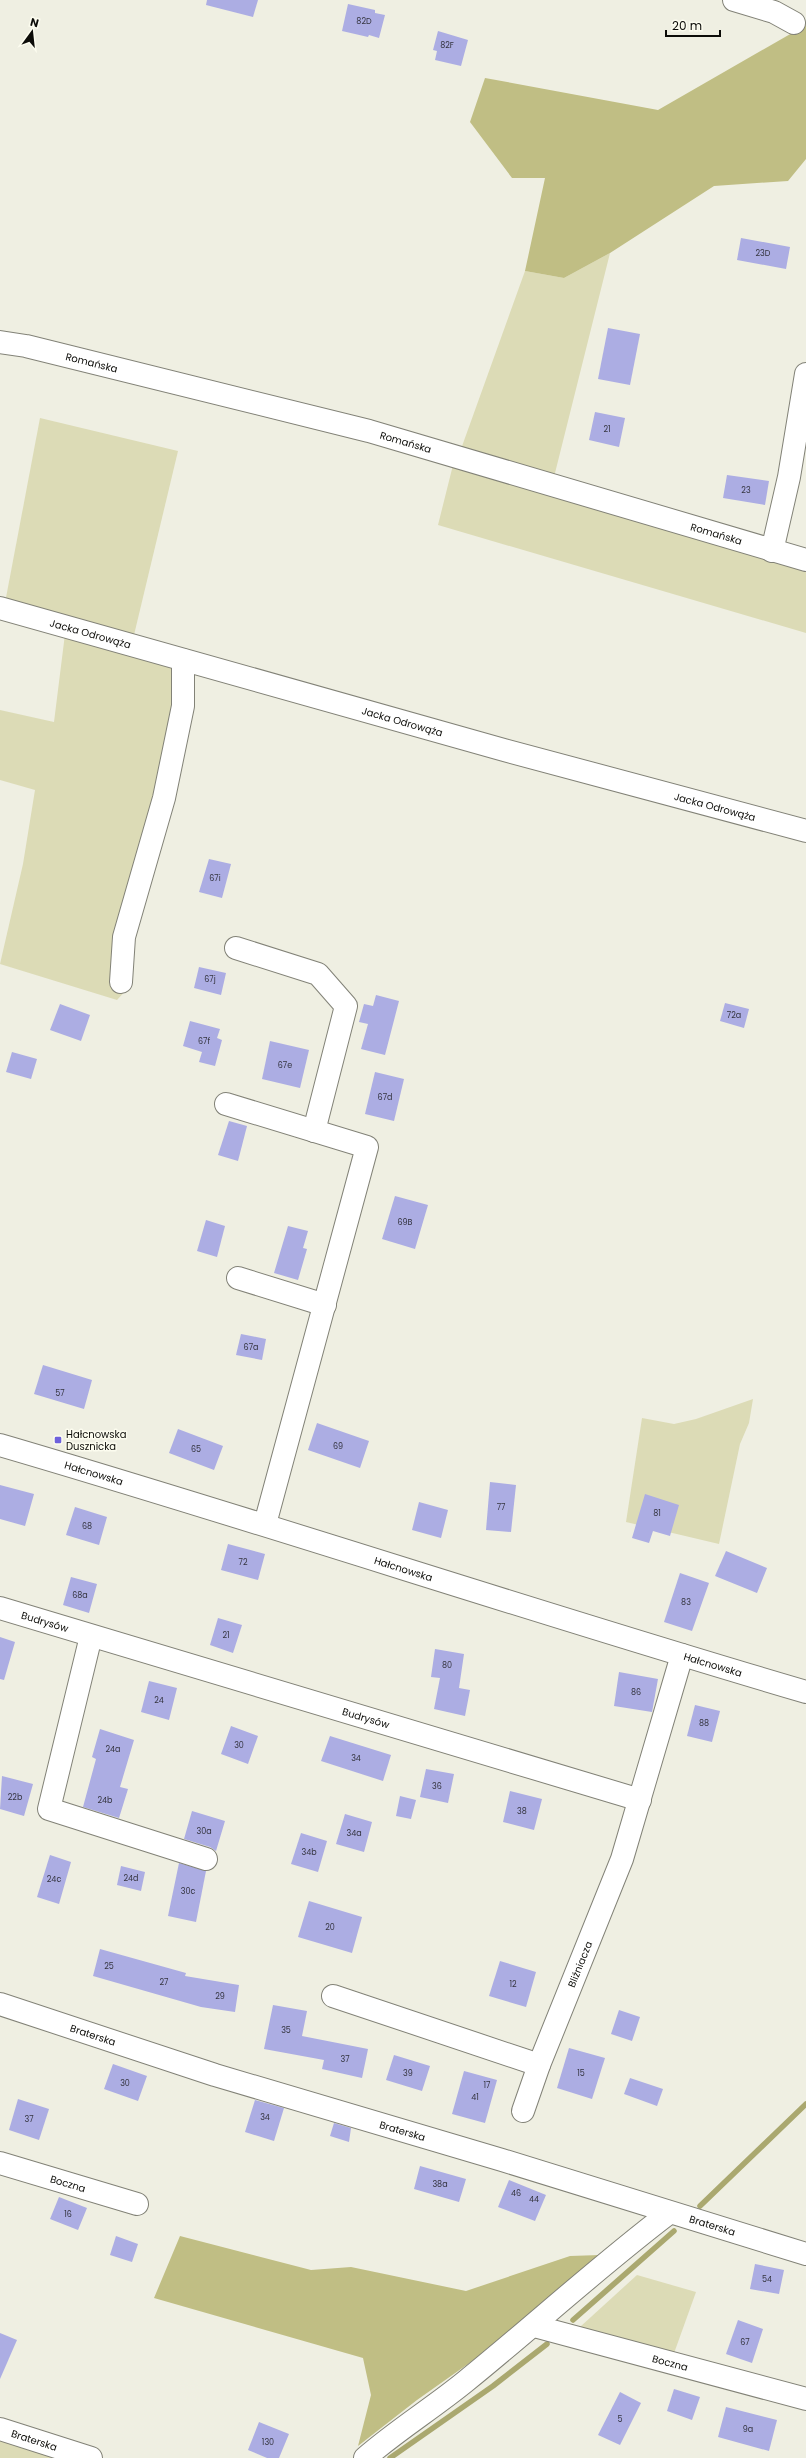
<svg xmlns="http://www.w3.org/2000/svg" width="806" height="2458" font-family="Poppins,sans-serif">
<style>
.green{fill:#dcdbb6}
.forest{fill:#c0be84}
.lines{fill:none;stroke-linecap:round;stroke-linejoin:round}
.stream{stroke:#aaa86f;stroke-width:5.5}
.building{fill:#acade3}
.minor-casing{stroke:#828277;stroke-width:24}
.minor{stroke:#fff;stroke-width:22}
.poi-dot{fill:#6e61dc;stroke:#fcfcef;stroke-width:1.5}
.labels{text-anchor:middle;stroke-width:3;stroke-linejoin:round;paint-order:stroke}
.number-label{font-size:8px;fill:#34343f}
.street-label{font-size:10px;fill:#0c0c08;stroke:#fcfcef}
.poi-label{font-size:10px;fill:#0c0c08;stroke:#fcfcef;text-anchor:start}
</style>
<rect width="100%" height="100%" fill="#efefe2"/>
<g class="green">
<path d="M 610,253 L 554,477 L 461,449 L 525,271 L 564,278 Z"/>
<path d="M 40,418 L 178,451 L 134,635 L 5,603 Z"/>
<path d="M 454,461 L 806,565 L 806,633 L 438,525 Z"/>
<path d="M 65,634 L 171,666 L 176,676 L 166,754 L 136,867 L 128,988 L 117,1000 L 0,964 L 23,864 L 35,790 L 0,780 L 0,710 L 54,722 Z"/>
<path d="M 753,1399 L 749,1423 L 740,1444 L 719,1544 L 626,1522 L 642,1418 L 674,1424 L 696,1419 Z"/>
<path d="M 637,2275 L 696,2292 L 673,2356 L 580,2327 Z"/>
<path d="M 0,2440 L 55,2458 L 0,2458 Z"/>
</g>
<g class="forest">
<path d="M 806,25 L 806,159 L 788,181 L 714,186 L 610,253 L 564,278 L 525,271 L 545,178 L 512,178 L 470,122 L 485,78 L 658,110 Z"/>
<path d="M 180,2236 L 311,2270 L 351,2267 L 466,2291 L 570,2256 L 600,2255 L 475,2359 L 417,2400 L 358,2446 L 371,2395 L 363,2358 L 154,2298 Z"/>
</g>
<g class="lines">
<g class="stream">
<path d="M 700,2206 L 806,2104"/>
<path d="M 573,2320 L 674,2231"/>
<path d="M 390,2458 L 493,2386 L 547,2344"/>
</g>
</g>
<g class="building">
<path d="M 207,0 L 258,0 L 253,17 L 206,5 Z"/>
<path d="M 348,4 L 375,10 L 375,13 L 385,15 L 379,38 L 369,35 L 368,37 L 342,31 Z"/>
<path d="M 438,31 L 468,40 L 461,66 L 435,60 L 437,51 L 433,50 Z"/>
<path d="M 741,238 L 790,247 L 786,269 L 737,260 Z"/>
<path d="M 608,328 L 640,334 L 630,385 L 598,379 Z"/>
<path d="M 595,412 L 625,418 L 619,447 L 589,440 Z"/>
<path d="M 727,475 L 769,481 L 765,505 L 723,498 Z"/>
<path d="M 209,859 L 231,864 L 222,898 L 199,892 Z"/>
<path d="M 199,967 L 226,973 L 221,995 L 194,988 Z"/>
<path d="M 376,995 L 399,1001 L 385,1055 L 361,1049 L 368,1024 L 359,1022 L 364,1004 L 373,1006 Z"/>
<path d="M 725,1003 L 749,1009 L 744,1028 L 720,1021 Z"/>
<path d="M 60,1004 L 90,1015 L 81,1041 L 50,1030 Z"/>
<path d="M 190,1021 L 220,1029 L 217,1038 L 222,1040 L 215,1066 L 199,1062 L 202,1052 L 183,1046 Z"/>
<path d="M 270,1041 L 309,1050 L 300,1088 L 262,1079 Z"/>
<path d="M 12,1052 L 37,1059 L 31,1079 L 6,1072 Z"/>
<path d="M 375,1072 L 404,1079 L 394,1121 L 365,1114 Z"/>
<path d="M 229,1121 L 247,1126 L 238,1161 L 218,1155 Z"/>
<path d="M 395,1196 L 428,1205 L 415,1249 L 382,1239 Z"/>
<path d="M 206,1220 L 225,1226 L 217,1257 L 197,1251 Z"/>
<path d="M 288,1226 L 308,1231 L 303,1248 L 307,1249 L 298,1280 L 274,1273 Z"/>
<path d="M 241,1334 L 266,1339 L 262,1360 L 236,1355 Z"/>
<path d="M 43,1365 L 92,1380 L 84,1409 L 34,1394 Z"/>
<path d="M 317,1423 L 369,1441 L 360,1468 L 308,1450 Z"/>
<path d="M 178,1429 L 223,1446 L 214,1470 L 169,1453 Z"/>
<path d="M 490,1482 L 516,1485 L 511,1532 L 486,1530 Z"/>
<path d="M 0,1485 L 34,1494 L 25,1526 L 0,1519 Z"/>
<path d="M 645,1494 L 679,1505 L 670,1536 L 653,1531 L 649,1543 L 632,1538 Z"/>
<path d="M 419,1502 L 448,1510 L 441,1538 L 412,1530 Z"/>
<path d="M 75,1507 L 107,1517 L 99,1545 L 66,1535 Z"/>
<path d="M 228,1544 L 265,1554 L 258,1580 L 221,1570 Z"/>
<path d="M 726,1551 L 767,1568 L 757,1593 L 715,1576 Z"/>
<path d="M 680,1573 L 709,1583 L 692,1631 L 664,1622 Z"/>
<path d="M 71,1577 L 97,1584 L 89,1613 L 63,1605 Z"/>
<path d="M 218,1618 L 242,1625 L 233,1653 L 210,1645 Z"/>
<path d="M 0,1637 L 15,1642 L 4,1680 L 0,1679 Z"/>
<path d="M 435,1649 L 464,1654 L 459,1688 L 470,1690 L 465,1716 L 434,1709 L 440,1678 L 431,1677 Z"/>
<path d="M 619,1672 L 658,1679 L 652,1712 L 614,1706 Z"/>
<path d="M 149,1681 L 177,1688 L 169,1720 L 141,1712 Z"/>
<path d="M 695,1705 L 720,1711 L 712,1742 L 687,1736 Z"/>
<path d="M 231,1726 L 258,1736 L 248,1764 L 221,1754 Z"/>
<path d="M 100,1729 L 134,1740 L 120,1787 L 128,1789 L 119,1818 L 83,1807 L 96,1759 L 92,1757 Z"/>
<path d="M 330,1736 L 391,1755 L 383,1781 L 321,1761 Z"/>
<path d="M 426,1769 L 454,1774 L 448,1803 L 420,1797 Z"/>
<path d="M 2,1776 L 33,1784 L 24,1816 L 0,1809 Z"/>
<path d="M 510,1791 L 542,1799 L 534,1830 L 503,1822 Z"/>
<path d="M 400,1796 L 416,1800 L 411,1819 L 396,1816 Z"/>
<path d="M 192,1811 L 225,1821 L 216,1851 L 210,1847 L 184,1839 Z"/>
<path d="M 345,1814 L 372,1822 L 364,1852 L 336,1844 Z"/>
<path d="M 301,1833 L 327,1841 L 318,1872 L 291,1864 Z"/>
<path d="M 50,1855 L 71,1862 L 59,1904 L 37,1897 Z"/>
<path d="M 179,1863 L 206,1871 L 196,1922 L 168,1916 Z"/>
<path d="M 121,1866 L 145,1872 L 141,1891 L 117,1885 Z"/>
<path d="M 309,1901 L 362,1917 L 352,1953 L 298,1937 Z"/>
<path d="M 100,1949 L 186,1973 L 185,1976 L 239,1985 L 235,2012 L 201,2007 L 93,1976 Z"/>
<path d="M 500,1961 L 536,1972 L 526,2007 L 489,1996 Z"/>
<path d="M 273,2005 L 307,2011 L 302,2036 L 368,2049 L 362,2078 L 322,2069 L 324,2060 L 264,2049 Z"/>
<path d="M 619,2010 L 640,2017 L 632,2041 L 611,2034 Z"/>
<path d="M 569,2048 L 605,2058 L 592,2099 L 557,2088 Z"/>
<path d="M 394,2055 L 430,2066 L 422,2091 L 386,2080 Z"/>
<path d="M 113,2064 L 147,2076 L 138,2101 L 104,2089 Z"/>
<path d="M 464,2071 L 497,2080 L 485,2123 L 452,2114 Z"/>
<path d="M 630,2078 L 663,2089 L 657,2106 L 624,2094 Z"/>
<path d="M 18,2099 L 49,2109 L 39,2140 L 9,2130 Z"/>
<path d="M 255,2100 L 284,2108 L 274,2141 L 245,2132 Z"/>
<path d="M 334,2123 L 351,2128 L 349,2142 L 330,2136 Z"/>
<path d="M 420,2166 L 466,2179 L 459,2202 L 414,2189 Z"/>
<path d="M 509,2180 L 546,2195 L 535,2221 L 498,2207 Z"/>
<path d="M 59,2197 L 87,2208 L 78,2230 L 50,2219 Z"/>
<path d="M 116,2236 L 138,2244 L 132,2262 L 110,2255 Z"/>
<path d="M 755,2264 L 784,2270 L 779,2294 L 750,2289 Z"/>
<path d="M 738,2320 L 763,2329 L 752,2363 L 726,2354 Z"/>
<path d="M 0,2333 L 17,2340 L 0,2379 Z"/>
<path d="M 674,2389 L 700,2397 L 692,2420 L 667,2411 Z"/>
<path d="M 620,2392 L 641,2403 L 620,2445 L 598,2435 Z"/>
<path d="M 726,2407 L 777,2420 L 769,2451 L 718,2437 Z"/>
<path d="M 259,2422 L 289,2434 L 279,2458 L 267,2458 L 248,2450 Z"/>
</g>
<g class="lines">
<g class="minor-casing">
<g id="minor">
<path d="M 734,0 L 774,12 L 794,23"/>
<path id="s1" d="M 0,342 L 26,346 L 369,431 L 806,560"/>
<path d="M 772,551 L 789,477 L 806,374"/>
<path id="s2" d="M 0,608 L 504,750 L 806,831"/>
<path d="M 236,948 L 318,974 L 346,1006 L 314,1131"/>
<path d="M 121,982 L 124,937 L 164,798 L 183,706 L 183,660"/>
<path d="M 226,1104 L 367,1147 L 265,1524"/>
<path d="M 238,1278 L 325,1305"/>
<path id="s3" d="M 0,1445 C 270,1524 536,1613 806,1692"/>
<path id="s4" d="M 0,1608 L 640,1800"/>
<path d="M 91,1636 L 49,1809 L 206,1859"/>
<path id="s5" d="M 333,1996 L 539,2065 L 622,1859 L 682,1655"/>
<path id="s6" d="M 0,2004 L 215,2075 L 502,2160 L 806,2254"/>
<path d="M 523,2111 L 539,2065"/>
<path id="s7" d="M 0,2163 L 137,2204"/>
<path id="s8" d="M 534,2326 L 806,2399"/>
<path id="s9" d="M 0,2429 L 91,2458"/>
<path d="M 365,2458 C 397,2430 433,2408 466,2381 C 534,2326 599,2266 669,2213"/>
</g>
</g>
<use href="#minor" class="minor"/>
</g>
<rect class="poi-dot" x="54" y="1436" width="8" height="8" rx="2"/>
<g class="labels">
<g class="number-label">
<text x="364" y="24">82D</text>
<text x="447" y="48">82F</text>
<text x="763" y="256">23D</text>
<text x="607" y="432">21</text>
<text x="746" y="493">23</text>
<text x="215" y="881">67i</text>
<text x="210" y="982">67j</text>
<text x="734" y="1018">72a</text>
<text x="204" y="1044">67f</text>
<text x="285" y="1068">67e</text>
<text x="385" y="1100">67d</text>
<text x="405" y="1225">69B</text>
<text x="251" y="1350">67a</text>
<text x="60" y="1396">57</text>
<text x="338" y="1449">69</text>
<text x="196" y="1452">65</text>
<text x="501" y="1510">77</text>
<text x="657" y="1516">81</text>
<text x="87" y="1529">68</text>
<text x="243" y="1565">72</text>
<text x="80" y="1598">68a</text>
<text x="686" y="1605">83</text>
<text x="226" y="1638">21</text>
<text x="447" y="1668">80</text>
<text x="636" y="1695">86</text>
<text x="159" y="1703">24</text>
<text x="704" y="1726">88</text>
<text x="239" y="1748">30</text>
<text x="113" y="1752">24a</text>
<text x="356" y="1761">34</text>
<text x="437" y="1789">36</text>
<text x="15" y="1800">22b</text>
<text x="105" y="1803">24b</text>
<text x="522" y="1814">38</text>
<text x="204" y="1834">30a</text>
<text x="354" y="1836">34a</text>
<text x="309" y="1855">34b</text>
<text x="131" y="1881">24d</text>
<text x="54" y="1882">24c</text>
<text x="188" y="1894">30c</text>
<text x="330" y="1930">20</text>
<text x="109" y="1969">25</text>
<text x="164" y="1985">27</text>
<text x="513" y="1987">12</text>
<text x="220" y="1999">29</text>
<text x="286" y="2033">35</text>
<text x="345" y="2062">37</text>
<text x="408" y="2076">39</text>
<text x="581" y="2076">15</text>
<text x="125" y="2086">30</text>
<text x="487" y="2088">17</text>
<text x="475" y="2100">41</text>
<text x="265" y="2120">34</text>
<text x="29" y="2122">37</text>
<text x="440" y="2187">38a</text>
<text x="516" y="2196">46</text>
<text x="534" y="2202">44</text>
<text x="68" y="2217">16</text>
<text x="767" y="2282">54</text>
<text x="745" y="2345">67</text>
<text x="620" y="2422">5</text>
<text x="748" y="2432">9a</text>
<text x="268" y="2445">130</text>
</g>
<g class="street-label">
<text dy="4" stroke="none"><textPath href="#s1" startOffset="94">Romańska</textPath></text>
<text dy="4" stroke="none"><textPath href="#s1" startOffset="418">Romańska</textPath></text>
<text dy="4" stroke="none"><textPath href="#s1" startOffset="742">Romańska</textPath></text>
<text dy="4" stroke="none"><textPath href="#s2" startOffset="94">Jacka Odrowąża</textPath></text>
<text dy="4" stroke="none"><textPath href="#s2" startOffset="418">Jacka Odrowąża</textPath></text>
<text dy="4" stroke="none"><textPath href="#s2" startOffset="742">Jacka Odrowąża</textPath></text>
<text dy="4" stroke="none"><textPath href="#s3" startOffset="98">Hałcnowska</textPath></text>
<text dy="4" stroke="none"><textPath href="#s3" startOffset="422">Hałcnowska</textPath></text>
<text dy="4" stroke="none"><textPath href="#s4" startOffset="47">Budrysów</textPath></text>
<text dy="4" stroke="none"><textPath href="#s3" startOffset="746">Hałcnowska</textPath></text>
<text dy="4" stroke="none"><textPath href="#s4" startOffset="382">Budrysów</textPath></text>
<text dy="4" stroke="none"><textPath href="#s5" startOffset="326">Bliźniacza</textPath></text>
<text dy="4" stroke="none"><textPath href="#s6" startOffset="98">Braterska</textPath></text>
<text dy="4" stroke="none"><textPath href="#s6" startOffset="422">Braterska</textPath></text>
<text dy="4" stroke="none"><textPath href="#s7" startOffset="71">Boczna</textPath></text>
<text dy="4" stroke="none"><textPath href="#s6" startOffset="746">Braterska</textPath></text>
<text dy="4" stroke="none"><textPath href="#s8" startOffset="141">Boczna</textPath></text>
<text dy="4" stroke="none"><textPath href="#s9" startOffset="36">Braterska</textPath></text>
</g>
<g class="poi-label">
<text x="66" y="1438">Hałcnowska<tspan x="66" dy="12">Dusznicka</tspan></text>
</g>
</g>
<g transform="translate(32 32) rotate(15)" stroke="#fcfcef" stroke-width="3" paint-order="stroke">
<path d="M0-3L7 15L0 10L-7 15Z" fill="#0c0c08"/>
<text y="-6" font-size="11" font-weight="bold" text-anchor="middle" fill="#0c0c08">N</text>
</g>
<path d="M666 30v6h54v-6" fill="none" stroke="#0c0c08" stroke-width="2"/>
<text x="672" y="30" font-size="12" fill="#0c0c08" stroke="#fcfcef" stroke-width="3" paint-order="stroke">20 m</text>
</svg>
